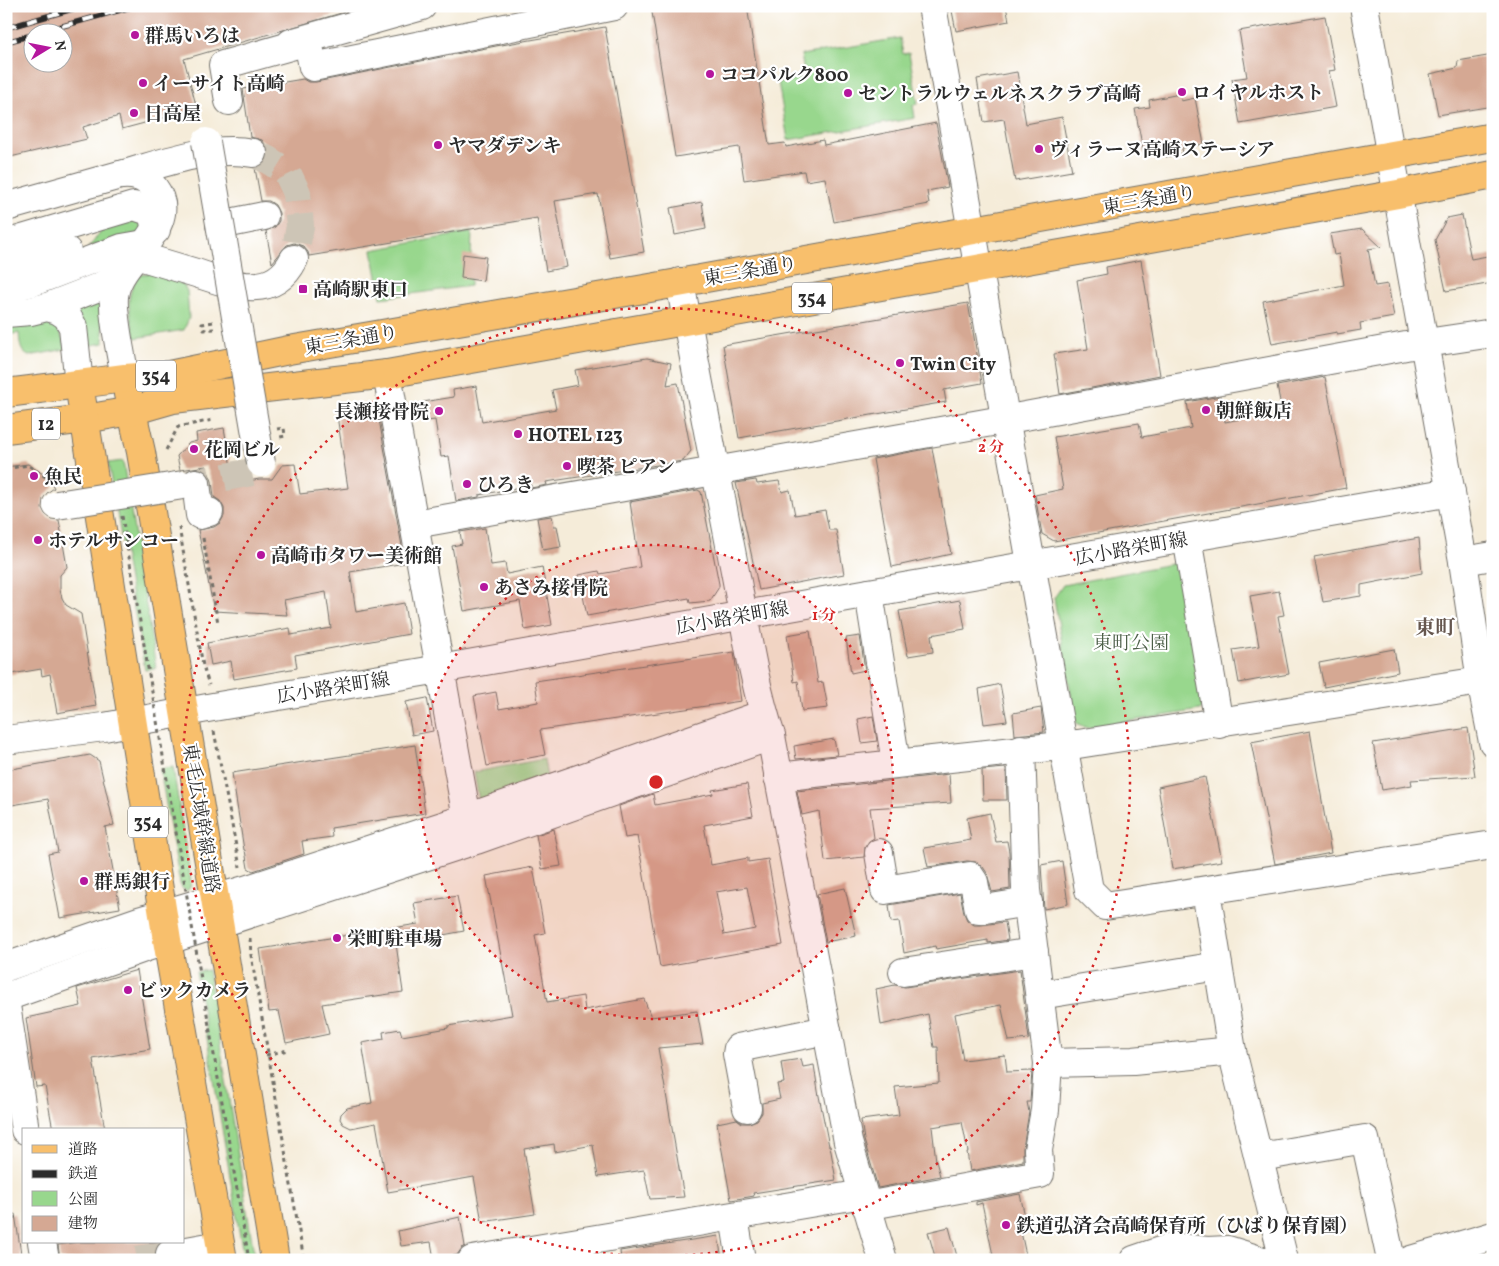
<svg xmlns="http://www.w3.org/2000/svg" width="1499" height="1266" font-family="Vollkorn,'Noto Serif JP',serif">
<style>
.green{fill:#98d78d;stroke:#62815c}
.building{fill:#d5a893;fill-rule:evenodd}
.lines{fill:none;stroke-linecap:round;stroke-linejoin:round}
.minor-tunnel{stroke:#cdc5b6;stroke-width:28;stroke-dasharray:28 14;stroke-linecap:butt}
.minor-casing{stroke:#726f68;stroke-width:30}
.major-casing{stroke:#726f68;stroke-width:30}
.highway-casing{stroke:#726f68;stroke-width:30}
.path{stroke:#726f68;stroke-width:3;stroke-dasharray:4 4;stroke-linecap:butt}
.minor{stroke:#fff;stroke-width:28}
.major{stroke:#f8bf6c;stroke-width:28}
.highway{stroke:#f8bf6c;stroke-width:28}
.rail-casing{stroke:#2b2b2b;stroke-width:5.5}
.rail{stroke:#fff;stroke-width:4;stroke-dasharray:11;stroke-linecap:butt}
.minor-bridge-casing{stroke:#726f68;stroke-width:30;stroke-linecap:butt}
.path-bridge{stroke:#726f68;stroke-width:3;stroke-dasharray:4 4;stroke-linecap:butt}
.minor-bridge{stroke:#fff;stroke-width:28}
.ring{fill:none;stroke:#d62828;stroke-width:2.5;stroke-dasharray:2.5 5}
.poi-dot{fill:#b5179e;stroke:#fff;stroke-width:2}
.labels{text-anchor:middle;stroke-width:4.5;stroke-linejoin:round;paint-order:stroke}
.shield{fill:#fff;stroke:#6b6b6b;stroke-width:1}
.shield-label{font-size:18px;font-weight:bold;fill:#2b2b2b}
.poi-label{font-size:19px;font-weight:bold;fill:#2b2b2b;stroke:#fff;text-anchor:start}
.street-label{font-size:19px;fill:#2b2b2b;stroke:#fff}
.park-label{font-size:19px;fill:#4c5f48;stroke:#fff}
.neighbourhood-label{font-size:20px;font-weight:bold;fill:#66574f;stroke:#fff}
.centre{fill:#d62828;stroke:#fff;stroke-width:2.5}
.ring-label{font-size:15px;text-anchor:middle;font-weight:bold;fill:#d62828;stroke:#fff;stroke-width:4.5;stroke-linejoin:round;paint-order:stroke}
</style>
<rect width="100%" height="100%" fill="#fff"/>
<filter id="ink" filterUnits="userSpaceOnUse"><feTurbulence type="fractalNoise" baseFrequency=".02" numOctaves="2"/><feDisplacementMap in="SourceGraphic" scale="10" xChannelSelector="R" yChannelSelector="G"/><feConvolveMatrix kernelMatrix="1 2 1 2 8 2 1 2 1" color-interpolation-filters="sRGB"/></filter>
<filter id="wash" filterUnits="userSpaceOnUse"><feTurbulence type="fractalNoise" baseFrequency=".0096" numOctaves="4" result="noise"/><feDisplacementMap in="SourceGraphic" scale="20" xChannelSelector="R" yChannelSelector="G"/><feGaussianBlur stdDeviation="1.12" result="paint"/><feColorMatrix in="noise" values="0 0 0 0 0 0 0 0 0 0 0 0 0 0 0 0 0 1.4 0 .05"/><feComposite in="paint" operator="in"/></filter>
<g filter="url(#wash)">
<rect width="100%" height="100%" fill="#f5ecd9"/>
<g class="green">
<path d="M 900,38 L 903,54 L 909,53 L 918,104 L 913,105 L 915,118 L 788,140 L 778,82 L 805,77 L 801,55 Z"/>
<path d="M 138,216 L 144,232 L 88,247 L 94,241 L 102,229 Z"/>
<path d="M 472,232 L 470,286 L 381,298 L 372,250 Z"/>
<path d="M 151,273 L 183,284 L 187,291 L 189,318 L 184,330 L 135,338 C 130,313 123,298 139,275 Z"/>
<path d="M 101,294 L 101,309 L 104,343 L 86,346 L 69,307 Z"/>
<path d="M 39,322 C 59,323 60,331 66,349 L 29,356 C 19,352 20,342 19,333 L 6,335 L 11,328 Z"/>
<path d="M 123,461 L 156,668 L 145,670 L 108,463 Z"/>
<path d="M 1176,563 L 1187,569 L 1208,698 L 1200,710 L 1087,728 L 1076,723 L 1054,598 L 1063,585 Z"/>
<path d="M 544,759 L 548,784 L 480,807 L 474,772 Z"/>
<path d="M 173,767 L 191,882 L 190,887 L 187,891 L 182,888 L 180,884 L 160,769 Z"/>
<path d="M 208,970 L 255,1260 L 244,1260 L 196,972 Z"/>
</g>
<g id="blocks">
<g class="building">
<path d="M 6,6 L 354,6 L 355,9 L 184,59 L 197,109 L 122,129 L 119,116 L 83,127 L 87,139 L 6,158 ZM 32,32 L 62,32 L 62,62 L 32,62 Z"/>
<path d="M 651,6 L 747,6 L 769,145 L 785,143 L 786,147 L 823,140 L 824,145 L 936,123 L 948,187 L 927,191 L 929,204 L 834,222 L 825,178 L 806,181 L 804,171 L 744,180 L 739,147 L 675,157 Z"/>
<path d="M 951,6 L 1006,6 L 1009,21 L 956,31 Z"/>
<path d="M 1325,16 L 1335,70 L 1329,71 L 1336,107 L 1240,124 L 1232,79 L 1247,77 L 1239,31 Z"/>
<path d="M 605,27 L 644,252 L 610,258 L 598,194 L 555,201 L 567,267 L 546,271 L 537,218 L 309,256 L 308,252 L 303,246 L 294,243 L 287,245 L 272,263 L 266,231 L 275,227 L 279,221 L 279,213 L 275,205 L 269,201 L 261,201 L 255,168 L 260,167 L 266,162 L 269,154 L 267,147 L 262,140 L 250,137 L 243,89 L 303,79 L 308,82 L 316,82 L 496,46 Z"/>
<path d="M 1493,55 L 1493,106 L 1438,115 L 1430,74 L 1457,68 L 1458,61 Z"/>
<path d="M 1017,72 L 1026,124 L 1062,117 L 1072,171 L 1015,181 L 1004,119 L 984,122 L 977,79 Z"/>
<path d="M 1180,94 L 1181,101 L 1195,98 L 1204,144 L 1182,148 L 1183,153 L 1166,157 L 1165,151 L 1144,155 L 1135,109 L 1150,107 L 1149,100 Z"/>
<path d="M 702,202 L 706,229 L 675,235 L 670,208 Z"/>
<path d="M 1462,215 L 1471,259 L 1493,255 L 1493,283 L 1446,291 L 1435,240 L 1447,218 Z"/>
<path d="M 1362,229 L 1381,247 L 1368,249 L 1375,286 L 1388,284 L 1394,317 L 1360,323 L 1361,330 L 1337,334 L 1337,332 L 1272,344 L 1263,301 L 1344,285 L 1339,254 L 1334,255 L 1330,234 Z"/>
<path d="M 463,254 L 486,257 L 483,281 L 461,278 Z"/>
<path d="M 1141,260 L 1160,375 L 1060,394 L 1054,354 L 1088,349 L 1077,280 L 1107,274 L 1106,267 Z"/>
<path d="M 968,303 L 982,383 L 944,390 L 946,402 L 739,438 L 723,345 Z"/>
<path d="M 647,358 L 671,363 L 667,385 L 678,383 L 691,451 L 683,461 L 546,482 L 547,485 L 531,488 L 531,485 L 479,495 L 479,497 L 456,501 L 449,456 L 441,457 L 435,420 L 427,421 L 423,402 L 454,397 L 453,390 L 476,386 L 482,422 L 556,409 L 552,390 L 578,385 L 575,370 Z"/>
<path d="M 1325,377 L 1346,488 L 1054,541 L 1042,534 L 1035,495 L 1063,489 L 1054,437 L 1139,423 L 1142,437 L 1191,428 L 1187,402 L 1221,396 L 1225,422 L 1282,411 L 1277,386 Z"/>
<path d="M 376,403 L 405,563 L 350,572 L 356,612 L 404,603 L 409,634 L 295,655 L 297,668 L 234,679 L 231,661 L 211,665 L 207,643 L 290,628 L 291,635 L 331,628 L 326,592 L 284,600 L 287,615 L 214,611 L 198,530 L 214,527 L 220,523 L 224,516 L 224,508 L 220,501 L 214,497 L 212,481 L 206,466 L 180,470 L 177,456 L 189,443 L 197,441 L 196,433 L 224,428 L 234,484 L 259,479 L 272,479 L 282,465 L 295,464 L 300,494 L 348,488 L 336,409 Z"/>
<path d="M 932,448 L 951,554 L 892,567 L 873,459 Z"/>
<path d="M 28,464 L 49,478 L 54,488 L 47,493 L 43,499 L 42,508 L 45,514 L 51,519 L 59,520 L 67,567 L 60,575 L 60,590 L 62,598 L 66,605 L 81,614 L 96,706 L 57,713 L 50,674 L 42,676 L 41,669 L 6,675 L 6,467 Z"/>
<path d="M 756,480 L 757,484 L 779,481 L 782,492 L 790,490 L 795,515 L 825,510 L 829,530 L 836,530 L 844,574 L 759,590 L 736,483 Z"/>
<path d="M 698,490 L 701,492 L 719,584 L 719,587 L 710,601 L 690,603 L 689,598 L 587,616 L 579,575 L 599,571 L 600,574 L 640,567 L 630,502 Z"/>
<path d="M 552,516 L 554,526 L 557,526 L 561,547 L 543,550 L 537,518 Z"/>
<path d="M 485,528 L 491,565 L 505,563 L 507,574 L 542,567 L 552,625 L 525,630 L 520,601 L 464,611 L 452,546 L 462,544 L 460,532 Z"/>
<path d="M 1419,538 L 1422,573 L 1361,585 L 1361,596 L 1323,602 L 1314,557 Z"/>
<path d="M 1279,591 L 1284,615 L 1278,616 L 1289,674 L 1239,683 L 1233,650 L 1259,646 L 1250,596 Z"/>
<path d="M 960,600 L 965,629 L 931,635 L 933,652 L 908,656 L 899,611 Z"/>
<path d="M 810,631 L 818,683 L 823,682 L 828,708 L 802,711 L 798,681 L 794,682 L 787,635 Z"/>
<path d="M 860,636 L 865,670 L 851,673 L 846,638 Z"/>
<path d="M 1394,649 L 1398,672 L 1324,687 L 1319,663 Z"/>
<path d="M 734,652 L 741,701 L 540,730 L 545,755 L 487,766 L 474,696 L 496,692 L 499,709 L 538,702 L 535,681 Z"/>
<path d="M 1000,684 L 1007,721 L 984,724 L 979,689 Z"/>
<path d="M 427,698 L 433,731 L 412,735 L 406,702 Z"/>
<path d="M 1041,708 L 1044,732 L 1015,735 L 1013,713 Z"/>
<path d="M 873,716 L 877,741 L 862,743 L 858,719 Z"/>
<path d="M 1468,728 L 1475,776 L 1411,780 L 1412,785 L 1382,790 L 1373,743 Z"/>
<path d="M 1310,731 L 1331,853 L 1275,864 L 1251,742 Z"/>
<path d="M 834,739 L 837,755 L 796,759 L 794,746 Z"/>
<path d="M 415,745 L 425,813 L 331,828 L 332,837 L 302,841 L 304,854 L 253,871 L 248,868 L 245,850 L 244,850 L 232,773 Z"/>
<path d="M 90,755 L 99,761 L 114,825 L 105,827 L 120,908 L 60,918 L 48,854 L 58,852 L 48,799 L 6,806 L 6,770 Z"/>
<path d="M 1006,768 L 1007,800 L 983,800 L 982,770 Z"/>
<path d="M 949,774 L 951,803 L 870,808 L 874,838 L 869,841 L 865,847 L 864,857 L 825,861 L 819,811 L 802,815 L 797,791 Z"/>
<path d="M 1205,777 L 1222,861 L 1172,869 L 1158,787 Z"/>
<path d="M 747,784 L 753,816 L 704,825 L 711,865 L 748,858 L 748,862 L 768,859 L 783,945 L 660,967 L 637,836 L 625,838 L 619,806 L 653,794 L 655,805 L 713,794 L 712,790 ZM 747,887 L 755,929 L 724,935 L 716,892 Z"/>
<path d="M 990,813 L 996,842 L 1007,841 L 1009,852 L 1010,889 L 992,892 L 987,873 L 983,867 L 976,862 L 967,861 L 928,867 L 924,848 L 971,840 L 967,818 Z"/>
<path d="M 554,829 L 561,866 L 542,869 L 536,835 Z"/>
<path d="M 1062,861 L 1068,904 L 1044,909 L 1041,865 Z"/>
<path d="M 533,867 L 545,933 L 535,935 L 547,1002 L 583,996 L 585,1010 L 644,999 L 651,1017 L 697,1011 L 703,1044 L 658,1048 L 684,1197 L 650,1199 L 644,1170 L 598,1177 L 593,1145 L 555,1152 L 554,1144 L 524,1149 L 535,1214 L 482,1222 L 474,1177 L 388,1192 L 376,1123 L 351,1128 L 343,1124 L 340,1119 L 341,1114 L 347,1108 L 372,1103 L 362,1043 L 384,1039 L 383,1032 L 400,1029 L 402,1036 L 448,1028 L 448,1026 L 512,1015 L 486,876 Z"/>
<path d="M 845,888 L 856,936 L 826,942 L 817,894 Z"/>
<path d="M 960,893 L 964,913 L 967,920 L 974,925 L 981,925 L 1005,922 L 1008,940 L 988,943 L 988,940 L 936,949 L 935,946 L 904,953 L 899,921 L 891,922 L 889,905 Z"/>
<path d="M 457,896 L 464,931 L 396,944 L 403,992 L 322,1004 L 329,1034 L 286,1043 L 279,1011 L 269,1012 L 260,949 L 418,924 L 414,903 Z"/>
<path d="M 137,970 L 150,1049 L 93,1059 L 105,1130 L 53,1130 L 45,1086 L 36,1087 L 26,1018 L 81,1006 L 77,988 Z"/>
<path d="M 1020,970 L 1029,1039 L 1009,1041 L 1001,1005 L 955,1014 L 963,1060 L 1005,1055 L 1007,1072 L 1032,1071 L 1030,1102 L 1027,1102 L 1029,1112 L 1023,1148 L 1023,1161 L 970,1171 L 967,1152 L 968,1152 L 962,1122 L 932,1127 L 936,1161 L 940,1176 L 878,1188 L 864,1140 L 861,1120 L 899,1115 L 895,1087 L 939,1083 L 938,1047 L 934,1047 L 928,1014 L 881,1025 L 876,989 L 895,985 L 905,987 Z"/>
<path d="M 801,1059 L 803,1067 L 814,1065 L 818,1091 L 829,1146 L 830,1146 L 836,1180 L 753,1193 L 754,1196 L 731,1200 L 717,1123 L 737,1119 L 742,1123 L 749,1123 L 757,1120 L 762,1113 L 762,1103 L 780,1099 L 777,1084 L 784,1083 L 781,1062 Z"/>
<path d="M 1020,1194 L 1028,1230 L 1021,1232 L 1027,1260 L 994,1260 L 982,1203 L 976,1205 L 976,1202 Z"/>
<path d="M 15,1214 L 22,1260 L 6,1260 L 6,1215 Z"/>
<path d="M 460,1217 L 465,1246 L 462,1248 L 457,1255 L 434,1259 L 431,1242 L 401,1246 L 398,1231 Z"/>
<path d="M 949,1227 L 958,1260 L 936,1260 L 928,1232 Z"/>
<path d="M 718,1236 L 722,1260 L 621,1260 L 620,1251 Z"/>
<path d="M 78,1242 L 160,1242 L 155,1249 L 156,1260 L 113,1260 L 112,1255 L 82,1260 L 60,1260 L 58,1245 Z"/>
</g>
</g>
</g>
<g filter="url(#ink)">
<use href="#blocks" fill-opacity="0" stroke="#726f68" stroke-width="1"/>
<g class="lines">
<g class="minor-tunnel">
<path d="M 253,153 L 268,160 L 287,172 L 297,193 L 300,226 L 294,259"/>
<path d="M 183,485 L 263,470 L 261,463"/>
<path d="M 137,1260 L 170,1254"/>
</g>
<g class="minor-casing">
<g id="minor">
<path d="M 932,6 L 1089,890 L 1105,906 L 1493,845"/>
<path d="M 1364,6 L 1463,561 L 1481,681 L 1493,742"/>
<path d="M 291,43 L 422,6"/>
<path d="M 229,101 L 223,65 L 308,41 L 313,67 L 614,6"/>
<path d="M 121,175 C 164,163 209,145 253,153"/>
<path d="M 6,207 L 120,175 C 134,174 145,176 154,188 C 182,225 122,257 115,291 C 110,309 122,357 125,378"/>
<path d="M 220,225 L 264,216"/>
<path d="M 6,244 L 134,206 L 152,212 L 156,230"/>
<path d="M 136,255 C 156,261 176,267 196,273 C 230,284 273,302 294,259"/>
<path d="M 6,268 L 59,256 L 67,251"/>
<path d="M 680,282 C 697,377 716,471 734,566 C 745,622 753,682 771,736 L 848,1142 L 883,1260"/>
<path d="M 6,288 L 33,282 L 122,248 L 145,244"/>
<path d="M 47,307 L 101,286 L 120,276"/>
<path d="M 6,313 L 31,311 L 47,307 L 58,310 L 67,316 L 73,327 L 79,384"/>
<path d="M 387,374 L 467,818 L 474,834"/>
<path d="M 196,483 L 200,515 L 209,512"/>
<path d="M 415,524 L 1025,416 L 1406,346 L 1493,333"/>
<path d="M 1187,538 L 1219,724"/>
<path d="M 1463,561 L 1493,556"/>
<path d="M 869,593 L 896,763"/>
<path d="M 6,740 L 104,727 L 213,707 L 440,669 L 869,593 L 1451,492"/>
<path d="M 1021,749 L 1026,890 L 1048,1063 L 1133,1061 L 1232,1051"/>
<path d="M 778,777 L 1078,744 L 1493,679"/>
<path d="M 879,853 L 885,890 L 970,876 L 974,882 L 979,910 L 1028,902"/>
<path d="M 1206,891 L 1232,1051 L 1284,1260"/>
<path d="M 6,967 L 139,921 L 245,890 L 467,818 L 764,714"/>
<path d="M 903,972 L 1034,952"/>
<path d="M 1040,995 L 1218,966"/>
<path d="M 6,997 L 144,948 L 476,840 L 771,736"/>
<path d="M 6,1005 L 25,1130"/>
<path d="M 747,1108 L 737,1054 L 738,1048 L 827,1030"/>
<path d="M 1257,1152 L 1272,1155 L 1365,1139 L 1391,1260"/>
<path d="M 866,1206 L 1040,1174 L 1038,1150 L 1045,1110 L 1048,1063"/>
<path d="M 734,1217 L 741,1260"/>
<path d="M 42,1242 L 45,1260"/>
<path d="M 170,1254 L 220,1245"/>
<path d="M 472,1260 L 863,1194"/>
<path d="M 1134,1260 L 1172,1247 L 1207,1251 L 1228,1250 L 1260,1260"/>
<path d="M 1411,1260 L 1493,1236"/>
</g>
</g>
<g class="major-casing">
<g id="major">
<path d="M 6,393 L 79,384"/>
<path d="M 6,429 L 85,419"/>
</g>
</g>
<g class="highway-casing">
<g id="highway">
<path d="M 128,394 L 141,452 L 275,1260"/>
<path d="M 85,419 L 131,411 L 173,399 L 387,374 L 1398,194 L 1493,175"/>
<path d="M 223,1260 L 167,940 L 79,384 L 125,378 L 169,375 L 289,350 L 650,288 L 1493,137"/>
</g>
</g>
<g class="path">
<path d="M 213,322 L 202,324 L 204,330 L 214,329"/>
<path d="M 277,429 L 284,428 L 285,436 L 280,437"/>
<path d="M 166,450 L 178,427 L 213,420"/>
<path d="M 6,469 L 28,465 L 47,478 L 49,484"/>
<path d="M 179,527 L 203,666 L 209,685"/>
<path d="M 203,538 L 218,623"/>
<path d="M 214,731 L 240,867"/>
<path d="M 250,938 L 251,955 L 304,1260"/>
<path d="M 266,1055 L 288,1050"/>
</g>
<use href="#minor" class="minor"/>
<use href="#major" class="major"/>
<use href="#highway" class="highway"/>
<g class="rail-casing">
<g id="rail">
<path d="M 6,28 L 83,6"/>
<path d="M 41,32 L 135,6"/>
<path d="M 6,42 L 32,35"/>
</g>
</g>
<use href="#rail" class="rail"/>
<g class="minor-bridge-casing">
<g id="minor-bridge">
<path d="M 206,142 L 261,463"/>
<path d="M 57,505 L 183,485"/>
</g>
</g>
<path class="path-bridge" d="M 122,516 L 249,1260"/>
<use href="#minor-bridge" class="minor-bridge"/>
</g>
</g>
<circle cx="656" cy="782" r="237" fill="#d62828" fill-opacity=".12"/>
<g class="ring">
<circle cx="656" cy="782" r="237"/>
<circle cx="656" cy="782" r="474"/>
</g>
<g class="poi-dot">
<circle cx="135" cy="35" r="5"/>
<circle cx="710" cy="74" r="5"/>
<circle cx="143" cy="83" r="5"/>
<circle cx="1182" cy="92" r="5"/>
<circle cx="848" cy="93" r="5"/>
<circle cx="134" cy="113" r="5"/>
<circle cx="438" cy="145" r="5"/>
<circle cx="1039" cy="149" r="5"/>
<rect x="298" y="284" width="10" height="10" rx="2.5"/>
<circle cx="900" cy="363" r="5"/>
<circle cx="1206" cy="410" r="5"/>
<circle cx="439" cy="411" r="5"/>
<circle cx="518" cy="434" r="5"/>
<circle cx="194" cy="449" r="5"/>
<circle cx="567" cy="466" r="5"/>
<circle cx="34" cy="476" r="5"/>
<circle cx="467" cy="484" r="5"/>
<circle cx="38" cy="540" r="5"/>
<circle cx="261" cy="555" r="5"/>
<circle cx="484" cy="587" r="5"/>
<circle cx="84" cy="881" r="5"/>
<circle cx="337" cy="938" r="5"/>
<circle cx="128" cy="990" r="5"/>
<circle cx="1006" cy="1225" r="5"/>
</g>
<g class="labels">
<g class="shield">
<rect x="792" y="282.5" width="40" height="31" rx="4"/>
<rect x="136" y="360.5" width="40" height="31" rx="4"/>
<rect x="32" y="408.5" width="28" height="31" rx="4"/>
<rect x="128" y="806.5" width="40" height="31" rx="4"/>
</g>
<g class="shield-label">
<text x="812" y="304">354</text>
<text x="156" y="382">354</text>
<text x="46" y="430">12</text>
<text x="148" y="828">354</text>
</g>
<g class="poi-label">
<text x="145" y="42">群馬いろは</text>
<text x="720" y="81">ココパルク800</text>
<text x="153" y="90">イーサイト高崎</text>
<text x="1192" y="99">ロイヤルホスト</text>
<text x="858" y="100">セントラルウェルネスクラブ高崎</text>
<text x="144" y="120">日高屋</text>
<text x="448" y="152">ヤマダデンキ</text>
<text x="1049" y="156">ヴィラーヌ高崎ステーシア</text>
<text x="313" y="296">高崎駅東口</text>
<text x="910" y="370">Twin City</text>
<text x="1216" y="417">朝鮮飯店</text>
<text x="429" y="418" text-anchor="end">長瀬接骨院</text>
<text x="528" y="441">HOTEL 123</text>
<text x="204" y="456">花岡ビル</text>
<text x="577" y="473">喫茶 ピアン</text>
<text x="44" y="483">魚民</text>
<text x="477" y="491">ひろき</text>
<text x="48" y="547">ホテルサンコー</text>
<text x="271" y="562">高崎市タワー美術館</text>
<text x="494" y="594">あさみ接骨院</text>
<text x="94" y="888">群馬銀行</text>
<text x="347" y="945">栄町駐車場</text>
<text x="138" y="997">ビックカメラ</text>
<text x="1016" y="1232">鉄道弘済会高崎保育所（ひばり保育園）</text>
</g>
<g class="street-label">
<text transform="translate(1149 199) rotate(-10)" y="7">東三条通り</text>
<text transform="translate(750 270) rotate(-10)" y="7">東三条通り</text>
<text transform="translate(351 339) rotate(-10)" y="7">東三条通り</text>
<text transform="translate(1131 548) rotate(-10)" y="7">広小路栄町線</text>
<text transform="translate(732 617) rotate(-10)" y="7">広小路栄町線</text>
<text transform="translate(333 687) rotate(-9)" y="7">広小路栄町線</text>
<text transform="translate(202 818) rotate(81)" y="7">東毛広域幹線道路</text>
</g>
<g class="park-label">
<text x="1131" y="649">東町公園</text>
</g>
<g class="neighbourhood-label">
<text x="1435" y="634">東町</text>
</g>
</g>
<circle cx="656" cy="782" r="8" class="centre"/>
<g class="ring-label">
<text x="991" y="452">2 分</text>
<text x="824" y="620">1 分</text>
</g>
<rect width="1499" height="1266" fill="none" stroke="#fff" stroke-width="25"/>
<rect x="22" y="1128" width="162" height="115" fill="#ffffff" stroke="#aaaaaa"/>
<rect x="32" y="1145" width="25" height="8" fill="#f8bf6c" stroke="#aaaaaa"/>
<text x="68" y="1154" font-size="15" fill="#2b2b2b">道路</text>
<rect x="32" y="1170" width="25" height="8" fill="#2b2b2b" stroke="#aaaaaa"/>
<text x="68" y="1178" font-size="15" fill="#2b2b2b">鉄道</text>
<rect x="32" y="1191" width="25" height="15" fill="#98d78d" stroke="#aaaaaa"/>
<text x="68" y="1204" font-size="15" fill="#2b2b2b">公園</text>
<rect x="32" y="1216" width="25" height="15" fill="#d5a893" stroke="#aaaaaa"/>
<text x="68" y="1228" font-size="15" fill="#2b2b2b">建物</text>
<g transform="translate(48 48) rotate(80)"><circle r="24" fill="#ffffff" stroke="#aaaaaa"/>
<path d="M0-4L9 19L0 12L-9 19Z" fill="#b5179e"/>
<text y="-8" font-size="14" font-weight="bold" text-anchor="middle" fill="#2b2b2b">N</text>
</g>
</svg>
